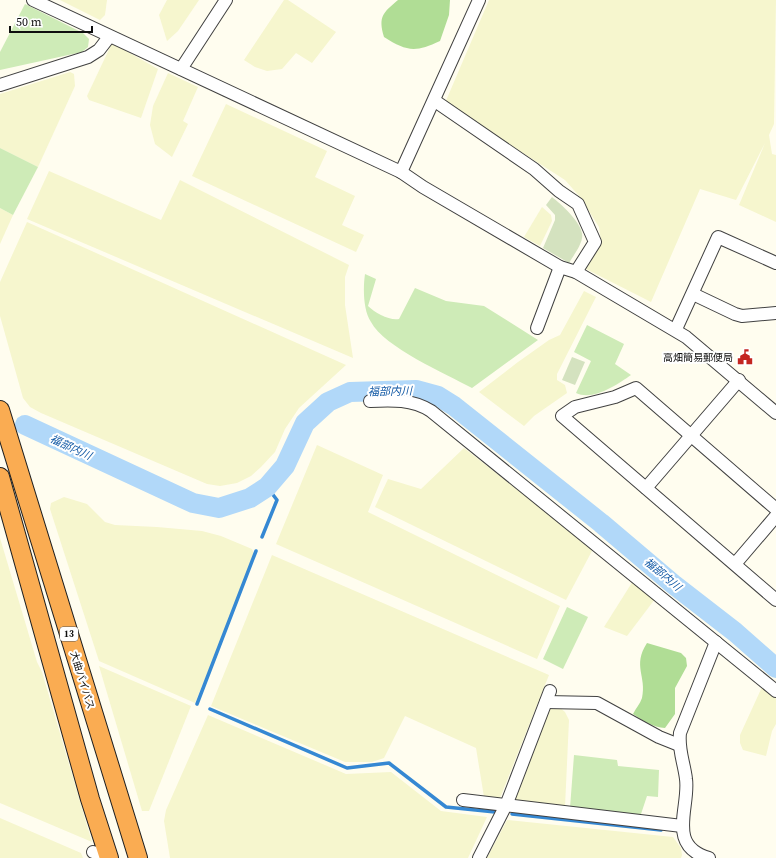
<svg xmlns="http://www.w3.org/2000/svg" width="776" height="858" font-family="'Source Serif 4','Noto Sans JP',serif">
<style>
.farmland{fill:#f6f6ce}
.green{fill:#ceebb7}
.forest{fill:#b0dd95}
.cemetery{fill:#d4e2bf}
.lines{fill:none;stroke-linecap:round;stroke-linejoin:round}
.stream{stroke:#3588d3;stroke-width:3.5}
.river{stroke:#b1d8f9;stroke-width:20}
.minor-casing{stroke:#414141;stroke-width:14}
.highway-casing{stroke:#1f1f1f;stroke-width:20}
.minor{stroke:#fff;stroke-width:12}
.highway{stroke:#faac52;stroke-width:18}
.labels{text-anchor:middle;stroke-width:4;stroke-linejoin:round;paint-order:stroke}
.shield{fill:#fff;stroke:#565656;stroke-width:1}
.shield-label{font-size:9px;font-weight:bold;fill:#0e0e0e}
.poi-label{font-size:10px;fill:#0e0e0e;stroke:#fff;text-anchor:end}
.street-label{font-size:10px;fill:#0e0e0e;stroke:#fff}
.water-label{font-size:11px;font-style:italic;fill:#1259a5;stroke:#fff}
</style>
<rect width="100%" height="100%" fill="#fffdef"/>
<g class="farmland">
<path d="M 60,0 L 107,0 L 105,15 L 100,20 Z"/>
<path d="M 167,0 L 199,0 L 178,31 L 167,41 L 159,15 Z"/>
<path d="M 284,0 L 288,0 L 336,32 L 312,63 L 296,53 L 282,69 L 267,71 L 255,67 L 244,60 Z"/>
<path d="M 489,0 L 776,0 L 774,124 L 769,135 L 772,154 L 776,155 L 776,222 L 739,205 L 765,143 L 736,200 L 700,189 L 651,302 L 584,268 L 601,241 L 599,227 L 580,197 L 565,180 L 445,103 Z"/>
<path d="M 112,43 L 158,69 L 141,118 L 89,100 L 87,96 Z"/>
<path d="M 70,72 L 74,74 L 75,86 L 38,167 L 0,148 L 0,94 Z"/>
<path d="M 168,73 L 198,87 L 183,121 L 188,124 L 172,157 L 155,144 L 150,125 L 153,106 Z"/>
<path d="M 226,104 L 327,151 L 315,177 L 355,196 L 342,225 L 364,235 L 356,252 L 192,176 Z"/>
<path d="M 49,171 L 161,220 L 180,180 L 349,265 L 345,277 L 345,305 L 353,358 L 27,219 Z"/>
<path d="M 542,207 L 551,215 L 552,221 L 540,246 L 524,237 Z"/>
<path d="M 0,208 L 13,215 L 0,244 Z"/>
<path d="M 27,222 L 346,365 L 299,408 L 285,429 L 275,452 L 261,467 L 251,476 L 237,483 L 220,486 L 207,484 L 41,413 L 30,407 L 23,398 L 0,316 L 0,282 Z"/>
<path d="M 584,291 L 596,297 L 557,374 L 557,380 L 565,385 L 567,393 L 534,416 L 524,426 L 479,392 L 518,362 L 549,340 L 560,335 Z"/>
<path d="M 317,445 L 383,475 L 368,512 L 560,606 L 537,659 L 276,544 Z"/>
<path d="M 464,448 L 593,549 L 566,600 L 375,507 L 388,479 L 421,489 Z"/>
<path d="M 64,497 L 87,504 L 105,522 L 115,525 L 157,527 L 202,531 L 221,536 L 252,549 L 255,557 L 195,703 L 99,661 L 50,509 L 51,503 Z"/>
<path d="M 0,538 L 37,662 L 42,672 L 92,842 L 0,803 Z"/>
<path d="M 272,555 L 549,675 L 500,798 L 484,797 L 476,748 L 405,716 L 384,758 L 372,762 L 345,762 L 211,706 Z"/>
<path d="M 633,581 L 655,599 L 627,636 L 604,627 Z"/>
<path d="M 99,666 L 191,706 L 149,811 L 142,811 Z"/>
<path d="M 762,687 L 776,698 L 776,724 L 772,731 L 766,756 L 743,750 L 740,743 L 740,735 Z"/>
<path d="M 552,708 L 560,708 L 565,712 L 569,720 L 565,807 L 514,801 L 549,710 Z"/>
<path d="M 208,715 L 346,774 L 391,772 L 441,811 L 487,817 L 468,858 L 170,858 L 164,821 L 166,810 Z"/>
<path d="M 0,818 L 81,853 L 83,858 L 0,858 Z"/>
<path d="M 507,820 L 673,837 L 681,848 L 682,855 L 681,858 L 487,858 Z"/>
</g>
<g class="green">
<path d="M 25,4 L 83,33 L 89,39 L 88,47 L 82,52 L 0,70 L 0,52 Z"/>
<path d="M 0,148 L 38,167 L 13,215 L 0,208 Z"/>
<path d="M 365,274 L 376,279 L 368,306 C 375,313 390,321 399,319 L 415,288 L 446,301 L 484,306 L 538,340 L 472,388 C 446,374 384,347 371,322 C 363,310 363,288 365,274 Z"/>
<path d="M 587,325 L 624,344 L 615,364 L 631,375 C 617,385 593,401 576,393 L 591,361 L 574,352 Z"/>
<path d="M 567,607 L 588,617 L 563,669 L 543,659 Z"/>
<path d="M 574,755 L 617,760 L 618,766 L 659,770 L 658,797 L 647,796 L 640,817 L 570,808 Z"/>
</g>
<g class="forest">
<path d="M 398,0 L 450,0 L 449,15 L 440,41 C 415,53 406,51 384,37 C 378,16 383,13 398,0 Z"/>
<path d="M 647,643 L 681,653 L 686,658 L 687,666 L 675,688 L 675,714 L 665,728 C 653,727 643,721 633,714 C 636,708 640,704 642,698 C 647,676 632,666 647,643 Z"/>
</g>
<g class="cemetery">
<path d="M 552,197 C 561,204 585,225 582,238 C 581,246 573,256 569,263 L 543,248 L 555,220 L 555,215 L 546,205 Z"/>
<path d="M 572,357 L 585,362 L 575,385 L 562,380 Z"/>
</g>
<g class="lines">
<g class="stream">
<path d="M 262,537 L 277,500 L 267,487"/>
<path d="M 197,704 L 256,551"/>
<path d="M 210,709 L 347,768 L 389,763 L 446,807 L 495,812"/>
<path d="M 512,814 L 661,830"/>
</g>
<path class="river" d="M 25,425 L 193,503 L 219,508 L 250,498 L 267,487 L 285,466 L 305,423 L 328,402 L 350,392 L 416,390 L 438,396 L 454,406 L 601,523 L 673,584 L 735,632 L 776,668"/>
<g class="minor-casing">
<g id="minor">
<path d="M 33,0 L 401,172 L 423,187 L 560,267 L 576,272 L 686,337 L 776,413"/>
<path d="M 181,69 L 226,0"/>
<path d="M 0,85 L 88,57 L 99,50 L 109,37"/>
<path d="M 435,101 L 534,169 L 559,191 L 578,204 L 595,242 L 576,272"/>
<path d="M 401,172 L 479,0"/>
<path d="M 693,294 L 735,314 L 742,316 L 776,313"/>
<path d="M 537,328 L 560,267"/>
<path d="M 676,329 L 718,237 L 776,263"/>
<path d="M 370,401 C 392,400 412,399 431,411 L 776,691"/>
<path d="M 646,488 L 739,380"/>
<path d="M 776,509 L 636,388 L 615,397 L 575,407 L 562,416 L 776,600"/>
<path d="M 735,564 L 776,516"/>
<path d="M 546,702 L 597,703 L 659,737 L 679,745"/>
<path d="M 463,800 L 682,826"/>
<path d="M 93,852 L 108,856"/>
<path d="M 479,858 L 507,803 L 550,691"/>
<path d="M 709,858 C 666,846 690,807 686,779 C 684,762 678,750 680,733 L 716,642"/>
</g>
</g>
<g class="highway-casing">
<g id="highway">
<path d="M 0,410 L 138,858"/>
<path d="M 0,477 L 90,799 L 109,858"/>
</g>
</g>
<use href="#minor" class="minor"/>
<use href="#highway" class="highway"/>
</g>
<defs>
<g id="civic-bare" transform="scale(1.2)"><path d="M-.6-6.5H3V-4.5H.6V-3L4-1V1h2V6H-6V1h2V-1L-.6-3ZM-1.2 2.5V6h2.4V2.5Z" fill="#c42520" stroke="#fff" stroke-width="2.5" paint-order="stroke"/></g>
</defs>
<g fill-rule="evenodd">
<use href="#civic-bare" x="745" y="357"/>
</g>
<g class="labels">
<rect class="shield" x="60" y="627" width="18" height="14" rx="3"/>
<g class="shield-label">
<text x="69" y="637">13</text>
</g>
<g class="poi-label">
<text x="733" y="361">高畑簡易郵便局</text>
</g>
<g class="street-label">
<text transform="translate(83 680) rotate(73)" y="4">大曲バイパス</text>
</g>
<g class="water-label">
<text transform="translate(390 391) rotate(-1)" y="4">福部内川</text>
<text transform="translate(71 447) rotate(25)" y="4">福部内川</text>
<text transform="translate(663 574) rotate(40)" y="4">福部内川</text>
</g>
</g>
<path d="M10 26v6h82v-6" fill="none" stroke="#0e0e0e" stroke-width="2"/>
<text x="16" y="26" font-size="12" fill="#0e0e0e" stroke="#ffffff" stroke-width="3" paint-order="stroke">50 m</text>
</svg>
